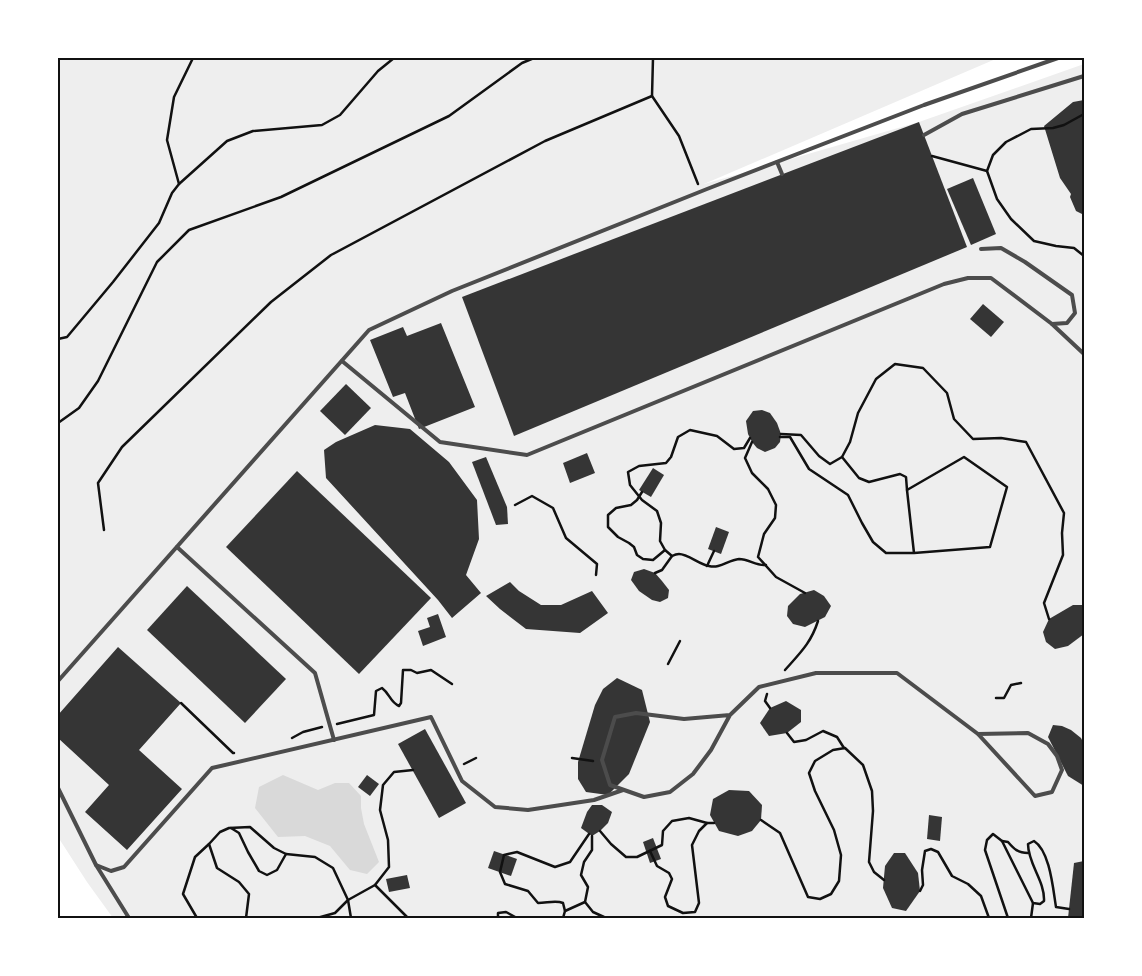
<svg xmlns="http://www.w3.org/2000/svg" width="1142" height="976" font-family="'Work Sans',sans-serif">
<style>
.green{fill:#eee}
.water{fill:#d9d9d9}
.building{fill:#353535}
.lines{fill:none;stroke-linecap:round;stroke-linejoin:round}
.path{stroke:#111;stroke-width:2.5}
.service{stroke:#4c4c4c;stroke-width:4}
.neatline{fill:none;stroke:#111;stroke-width:2}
</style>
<rect width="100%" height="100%" fill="#fff"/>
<path class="green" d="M 58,58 L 998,58 L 704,184 L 919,122 L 1084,64 L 1084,918 L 113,918 L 87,882 L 58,837 Z"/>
<path class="water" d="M 283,775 L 318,790 L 335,783 L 349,783 L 361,796 L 361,808 L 364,824 L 379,862 L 367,874 L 350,870 L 330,846 L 305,836 L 278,837 L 255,808 L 259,787 Z"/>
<g class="building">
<path d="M 1084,100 L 1084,215 L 1076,211 L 1070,197 L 1071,194 L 1060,178 L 1044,126 L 1073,102 Z"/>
<path d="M 919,122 L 967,247 L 514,436 L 462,297 Z"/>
<path d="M 973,178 L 996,234 L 971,245 L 947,189 Z"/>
<path d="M 983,304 L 1004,322 L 991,337 L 970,319 Z"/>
<path d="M 441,323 L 475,407 L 419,429 L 405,393 L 393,397 L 370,340 L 403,327 L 407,336 Z"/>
<path d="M 346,384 L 371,408 L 345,435 L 320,411 Z"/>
<path d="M 762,410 L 770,413 L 777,423 L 781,434 L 780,442 L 775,448 L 765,452 L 757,448 L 752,442 L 748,434 L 746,421 L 753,411 Z"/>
<path d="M 375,425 L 410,429 L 449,462 L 477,500 L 479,539 L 466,575 L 481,593 L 452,618 L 438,600 L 326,478 L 324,450 L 336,442 Z"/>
<path d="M 587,453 L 595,473 L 570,483 L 563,463 Z"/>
<path d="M 486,457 L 507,507 L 508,524 L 496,525 L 472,462 Z"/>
<path d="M 653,468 L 664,475 L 651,497 L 639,490 Z"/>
<path d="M 297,471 L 431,598 L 359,674 L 226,547 Z"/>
<path d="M 716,527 L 729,532 L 721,554 L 708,549 Z"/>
<path d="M 644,569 L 655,573 L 662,581 L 669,590 L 668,598 L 660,602 L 652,600 L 639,591 L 631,580 L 634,572 Z"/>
<path d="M 510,582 L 519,591 L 541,605 L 561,605 L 592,591 L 608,613 L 580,633 L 526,629 L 500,609 L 486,596 Z"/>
<path d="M 187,586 L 286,679 L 245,723 L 147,630 Z"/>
<path d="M 814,590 L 824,596 L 831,606 L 825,617 L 805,627 L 793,624 L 787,616 L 788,606 L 800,594 Z"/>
<path d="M 1073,605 L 1084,605 L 1084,634 L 1068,646 L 1055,649 L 1046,642 L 1043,632 L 1049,619 Z"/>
<path d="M 438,614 L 446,637 L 423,646 L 418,631 L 430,627 L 427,618 Z"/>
<path d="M 118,647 L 181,703 L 139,750 L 182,789 L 127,850 L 85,812 L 109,785 L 58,738 L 58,715 Z"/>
<path d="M 617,678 L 642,690 L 650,722 L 629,774 L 608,795 L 586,792 L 578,779 L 578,762 L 595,705 L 603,689 Z"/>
<path d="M 786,701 L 801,710 L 801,722 L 787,733 L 769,736 L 760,723 L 770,708 Z"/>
<path d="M 1053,725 L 1062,726 L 1071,730 L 1081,738 L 1084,744 L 1084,786 L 1068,776 L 1048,737 Z"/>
<path d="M 425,729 L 466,803 L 439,818 L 398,744 Z"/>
<path d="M 367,775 L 379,784 L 370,796 L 358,787 Z"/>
<path d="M 729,790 L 749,791 L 762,805 L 761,820 L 752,831 L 738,836 L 719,831 L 710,815 L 713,799 Z"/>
<path d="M 592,805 L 602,805 L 612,812 L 608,823 L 600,831 L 592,836 L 581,828 L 587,812 Z"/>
<path d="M 929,815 L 942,817 L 940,841 L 927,839 Z"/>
<path d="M 653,838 L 661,859 L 650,863 L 643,842 Z"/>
<path d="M 494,851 L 517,859 L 511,876 L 488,868 Z"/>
<path d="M 894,853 L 905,853 L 918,873 L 920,891 L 906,911 L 892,908 L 883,888 L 885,866 Z"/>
<path d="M 1084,861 L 1084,918 L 1068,918 L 1074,863 Z"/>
<path d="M 407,875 L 410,888 L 389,892 L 386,879 Z"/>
</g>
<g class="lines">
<g class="path">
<path d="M 653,58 L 652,96 L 679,136 L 698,184"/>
<path d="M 1084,114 L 1064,125 L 1053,128 L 1031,129 L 1006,142 L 993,155 L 987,171 L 997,199 L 1011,219 L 1034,241 L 1056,246 L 1074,248 L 1084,256"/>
<path d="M 932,156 L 987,171"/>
<path d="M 179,184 L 167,140 L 174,97 L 193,58"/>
<path d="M 58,339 L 67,337 L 113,282 L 159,223 L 172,193 L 179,184 L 227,141 L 253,131 L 322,125 L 340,115 L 378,71 L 394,58"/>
<path d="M 58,423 L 79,408 L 98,381 L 157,262 L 189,230 L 281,197 L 449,116 L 522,63 L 534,58"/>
<path d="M 781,434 L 801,435 L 819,456 L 830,464 L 842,457 L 850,442 L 858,413 L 876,379 L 895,364 L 923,368 L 947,393 L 954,419 L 973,439 L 1001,438 L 1026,442 L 1064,513 L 1062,533 L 1063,555 L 1044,603 L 1049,619"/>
<path d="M 780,437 L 790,437 L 809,469 L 848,495 L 862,523 L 873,542 L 886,553 L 914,553 L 990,547 L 1007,487 L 964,457 L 907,490 L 914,553"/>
<path d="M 752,442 L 745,458 L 752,473 L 768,489 L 776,505 L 775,518 L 764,534 L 758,557 L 776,577 L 805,593"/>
<path d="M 842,457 L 859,478 L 869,482 L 900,474 L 906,477 L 907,490"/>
<path d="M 642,492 L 637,500 L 631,505 L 616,508 L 608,515 L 608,527 L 618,537 L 629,543 L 634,547 L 637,555 L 643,559 L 653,560 L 665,550"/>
<path d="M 515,505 L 532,496 L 553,508 L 566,538 L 597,564 L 596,575"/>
<path d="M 104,530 L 98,483 L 122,447 L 271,302 L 331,255 L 545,141 L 652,96"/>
<path d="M 672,556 L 665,550 L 660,541 L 661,523 L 657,511 L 642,500 L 630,485 L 628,472 L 639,466 L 666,463 L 671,457 L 678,437 L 690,430 L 717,436 L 734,449 L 744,448 L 750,438"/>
<path d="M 707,566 L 714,551"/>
<path d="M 655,573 L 662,570 L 672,556 C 674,555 677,554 679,554 C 688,554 700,565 709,566 C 720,569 728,560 739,559 C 749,559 756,566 766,565"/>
<path d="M 668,664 L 680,641"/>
<path d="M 785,670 C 800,653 811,643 818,621"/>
<path d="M 767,694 L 765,701 L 770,708"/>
<path d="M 996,698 L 1004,698 L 1011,685 L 1021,683"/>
<path d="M 181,703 L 233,753 L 234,753"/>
<path d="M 337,724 L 374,715 L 376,691 L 382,688 C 390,694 390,702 399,706 L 401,703 L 403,670 L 411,670 L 417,673 L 431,670 L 452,684"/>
<path d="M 787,733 L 794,742 L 806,740 L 823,731 L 837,737 L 844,748"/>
<path d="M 292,738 L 303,732 L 322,727"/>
<path d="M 572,758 L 593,761"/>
<path d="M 464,764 L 476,758"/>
<path d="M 761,820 L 780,833 L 808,897 L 820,899 L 831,894 L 839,881 L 841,855 L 834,830 L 815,791 L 809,773 L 815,761 L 833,750 L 845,748 L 863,765 L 872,791 L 873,811 L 869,862 L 874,872 L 884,880"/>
<path d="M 231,828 L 239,833 L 248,852 L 259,871 L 267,875 L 277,870 L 286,854"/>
<path d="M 600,831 L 611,844 L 626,857 L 637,857 L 662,845 L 663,831 L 672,821 L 689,818 L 707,823 L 714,823"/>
<path d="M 592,836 L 592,850 L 584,862 L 581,875 L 588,887 L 585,902 L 593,912 L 604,917 L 604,918"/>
<path d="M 1002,841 L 1008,842 C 1014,849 1018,853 1028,853"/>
<path d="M 650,851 L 657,866 L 669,873 L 672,879 L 665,897 L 668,906 L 683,913 L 695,912 L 699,903 L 692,845 L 699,831 L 707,823"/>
<path d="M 375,885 L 408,918"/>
<path d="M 920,891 L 923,885 L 922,870 L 925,851 L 931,849 L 938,852 L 952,876 L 968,884 L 981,896 L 989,918"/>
<path d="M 565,911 L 585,902"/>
<path d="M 197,918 L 183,894 L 195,857 L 209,844"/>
<path d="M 246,918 L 249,894 L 239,882 L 217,868 L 209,844 L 220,832 L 229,828 L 250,827 L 274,848 L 286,854 L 315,857 L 333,868 L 348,900 L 351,918"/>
<path d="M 317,918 L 335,913 L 348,900 L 375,885 L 389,867 L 388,840 L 380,810 L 383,785 L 394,772 L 413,770"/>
<path d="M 498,918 L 498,913 L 506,912 L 517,918"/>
<path d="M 563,918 L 565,911 L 563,903 C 556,900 547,903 538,903 L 528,891 L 505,884 L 500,872 L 504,855 L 517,852 L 555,867 L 570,862 L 589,834"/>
<path d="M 1008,918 L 985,850 L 987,840 L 993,834 L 1002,841 L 1033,903 L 1040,904 L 1044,901 C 1045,881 1028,864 1028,844 L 1034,841 C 1050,851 1053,889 1056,907 L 1069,909"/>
<path d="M 1031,918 L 1033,903"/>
</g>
<g class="service">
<path d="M 924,135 L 962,114 L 1084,76"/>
<path d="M 777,162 L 782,174"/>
<path d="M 1052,324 L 1084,354"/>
<path d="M 342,361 L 440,442 L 527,455 L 944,284 L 968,278 L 991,278 L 1052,324 L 1067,323 L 1075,313 L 1072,295 L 1025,262 L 1001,248 L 981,249"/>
<path d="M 177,547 L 315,673 L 334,740"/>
<path d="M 58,681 L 369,330 L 452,291 L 707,189 L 924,105 L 1058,58"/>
<path d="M 730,715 L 684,719 L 636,713 L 615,717 L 602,760 L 610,785 L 644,797 L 670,792 L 693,774 L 711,750 L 730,715 L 759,687 L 816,673 L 897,673 L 978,734 L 1035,796 L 1052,792 L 1062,770 L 1057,756 L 1048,744 L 1028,733 L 978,734"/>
<path d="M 58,788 L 96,865 L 111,871 L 124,867 L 212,768 L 431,717 L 462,781 L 495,807 L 528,810 L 594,800 L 623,790"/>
<path d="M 96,865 L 129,918"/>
</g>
</g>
<rect width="1142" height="976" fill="none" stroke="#ffffff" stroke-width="118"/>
<rect x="59" y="59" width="1024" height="858" class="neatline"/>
</svg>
